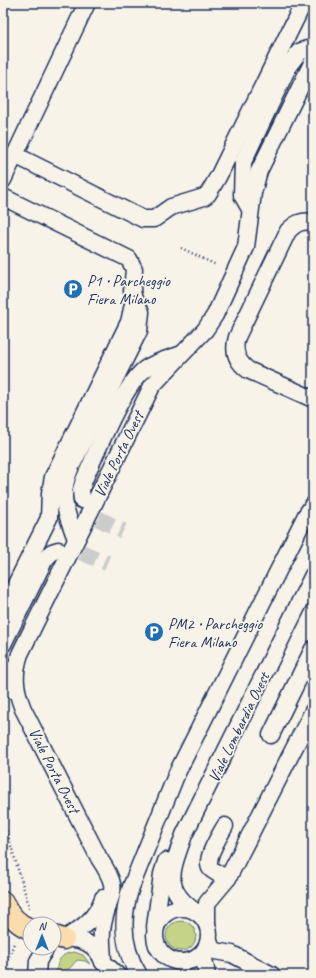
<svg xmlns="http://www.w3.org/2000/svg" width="316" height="978" font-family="Caveat,sans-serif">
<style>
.green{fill:#c4d387;stroke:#708172}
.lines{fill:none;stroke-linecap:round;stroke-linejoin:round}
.minor-tunnel{stroke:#cbcccc;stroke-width:16;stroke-dasharray:16 8;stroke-linecap:butt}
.minor-casing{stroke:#1b2f5e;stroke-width:19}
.major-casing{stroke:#1b2f5e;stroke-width:23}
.path{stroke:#1b2f5e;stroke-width:2.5;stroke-dasharray:1 3;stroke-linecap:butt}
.minor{stroke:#f7f3e8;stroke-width:16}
.major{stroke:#fddcac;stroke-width:20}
.labels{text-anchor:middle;stroke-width:3.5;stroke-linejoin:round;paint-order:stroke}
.poi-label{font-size:16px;fill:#1b2f5e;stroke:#f7f3e8;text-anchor:start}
.street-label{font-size:16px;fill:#1b2f5e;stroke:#f7f3e8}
</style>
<rect width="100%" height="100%" fill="#f7f3e8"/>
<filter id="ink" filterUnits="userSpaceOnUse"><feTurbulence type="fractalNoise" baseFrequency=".025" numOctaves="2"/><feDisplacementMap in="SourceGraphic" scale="8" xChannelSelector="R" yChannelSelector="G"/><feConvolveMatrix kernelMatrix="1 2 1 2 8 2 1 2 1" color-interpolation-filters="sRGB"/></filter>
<g filter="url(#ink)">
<g class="green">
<circle cx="181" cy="936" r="15"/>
<path d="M 74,952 L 83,955 L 90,964 L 85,961 L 77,960 L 69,969 L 57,972 C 56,961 62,953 74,952 Z"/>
</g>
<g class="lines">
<g class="minor-tunnel">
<path d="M 83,501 L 93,516 L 123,531"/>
<path d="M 58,550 L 76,550 L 107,563"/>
</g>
<g class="minor-casing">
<g id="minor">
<path d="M 15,155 L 143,219 L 154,219 L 171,207 L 204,197 L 208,194 L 218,177 L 301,8 L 301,3"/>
<path d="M 3,180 L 87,3"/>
<path d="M 3,197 L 129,259 L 134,269 L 132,291 L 134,300 L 129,322 L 53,477 L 50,493 L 49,518 L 3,610"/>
<path d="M 250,209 L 242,195 L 243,162 L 289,65 L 299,52 L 307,49"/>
<path d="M 313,222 C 302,220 296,223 288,231 L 237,337 C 233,350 236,361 248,370 L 313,399"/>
<path d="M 82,500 L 81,490 L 84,480 C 97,452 122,387 145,369 C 155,362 168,359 179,355"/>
<path d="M 76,539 C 66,512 58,497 70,469 L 139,331 L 141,312 L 135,301"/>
<path d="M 3,644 L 45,559 L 52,552 L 58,550"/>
<path d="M 3,667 L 6,678 L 13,690"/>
<path d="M 271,735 L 313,649"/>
<path d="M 225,826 C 220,835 203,861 211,869 C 215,873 223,876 228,878"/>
<circle cx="182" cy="935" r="27"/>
<path d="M 196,912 C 161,888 172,870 184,835 L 313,575"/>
<path d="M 207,924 L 207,903 L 228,878 L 313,711"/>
<path d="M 155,927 L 162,874 L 166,861"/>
<path d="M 63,939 C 80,937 97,944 103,962"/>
<path d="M 64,939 C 82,928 96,919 103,898"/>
<path d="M 209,941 L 212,949 L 215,951 L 232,954 L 272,975"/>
<path d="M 203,953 L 207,975"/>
<path d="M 37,975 L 38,961 L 46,948"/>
<path d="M 117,975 L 103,962 C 103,950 100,936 103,924 C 110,889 122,893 99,858 L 23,709 C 15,689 13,675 20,654 L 152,386 L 205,330 L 215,315 L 246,247 L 253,193 L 259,171 L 313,61"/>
<path d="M 139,975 C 122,948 121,917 131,887 L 177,773 L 306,515 L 313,505"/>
</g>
</g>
<g class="major-casing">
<g id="major">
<path d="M 3,902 C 9,915 17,924 30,929"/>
<path d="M 54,936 L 64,939"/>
</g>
</g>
<g class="path">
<path d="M 181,248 L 216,265"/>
<path d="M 3,819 L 29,906 L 28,910"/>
<path d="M 3,971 L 15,941"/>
</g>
<use href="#minor" class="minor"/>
<use href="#major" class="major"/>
</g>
</g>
<defs>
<g id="parking-disc" transform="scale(1)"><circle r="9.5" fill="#1f6fb2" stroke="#f7f3e8"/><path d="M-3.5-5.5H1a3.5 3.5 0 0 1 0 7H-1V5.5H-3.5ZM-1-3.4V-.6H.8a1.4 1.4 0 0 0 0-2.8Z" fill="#fff"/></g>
</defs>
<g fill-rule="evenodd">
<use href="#parking-disc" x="73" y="289"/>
<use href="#parking-disc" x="154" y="632"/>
</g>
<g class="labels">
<g class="poi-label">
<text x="87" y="286">P1 • Parcheggio<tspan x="87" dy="18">Fiera Milano</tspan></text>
<text x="168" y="629">PM2 • Parcheggio<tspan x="168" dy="18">Fiera Milano</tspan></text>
</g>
<g class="street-label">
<text transform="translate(118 454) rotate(-64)" y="6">Viale Porta Ovest</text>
<text transform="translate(238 727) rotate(-64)" y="6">Viale Lombardia Ovest</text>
<text transform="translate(55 770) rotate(63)" y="6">Viale Porta Ovest</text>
</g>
</g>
<rect width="316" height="978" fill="none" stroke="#f7f3e8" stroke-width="16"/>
<rect x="8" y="8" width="300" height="962" fill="none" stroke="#1b2f5e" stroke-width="1.5" filter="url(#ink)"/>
<g transform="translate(42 936)"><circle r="19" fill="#f7f3e8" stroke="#9fa5b1"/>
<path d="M0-3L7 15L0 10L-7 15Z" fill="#1f6fb2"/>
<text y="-6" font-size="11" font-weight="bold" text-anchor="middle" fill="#1b2f5e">N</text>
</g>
</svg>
